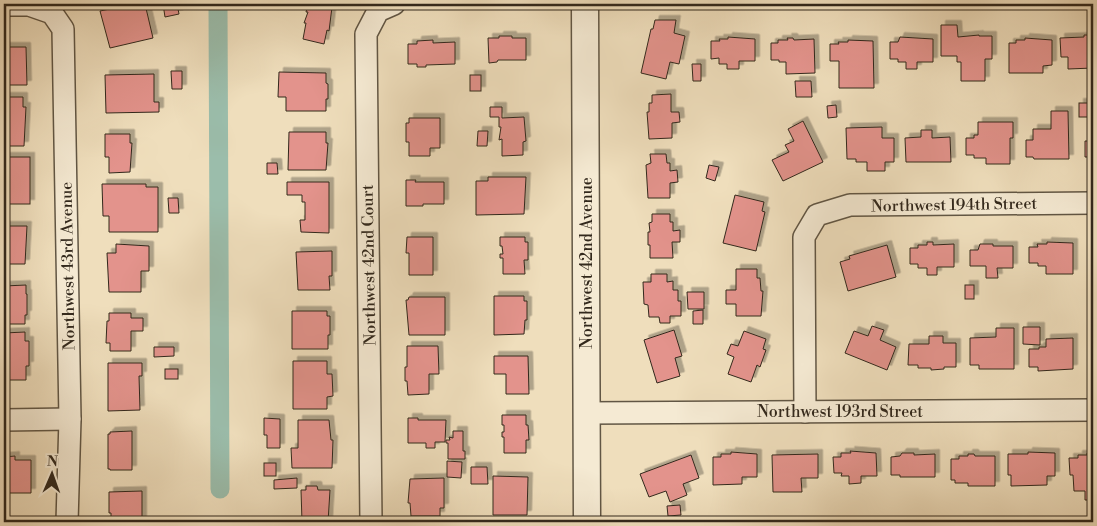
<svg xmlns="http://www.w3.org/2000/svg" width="1097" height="526" font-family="'Libre Bodoni',serif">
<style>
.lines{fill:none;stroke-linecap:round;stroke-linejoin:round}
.canal{stroke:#9bbdab;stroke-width:19}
.building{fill:#e3938c;stroke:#32281c;filter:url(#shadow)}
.minor-casing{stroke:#615644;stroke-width:24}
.tertiary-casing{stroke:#615644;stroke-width:29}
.minor{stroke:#f5ead3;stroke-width:21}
.tertiary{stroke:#f5ead3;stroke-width:26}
.labels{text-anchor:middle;stroke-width:4;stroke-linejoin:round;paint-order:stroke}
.street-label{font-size:16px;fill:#32281c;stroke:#f5ead3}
</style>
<defs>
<filter id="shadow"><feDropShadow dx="4.5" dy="-4.5" stdDeviation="0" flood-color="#0004"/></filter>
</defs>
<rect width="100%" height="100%" fill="#efdebc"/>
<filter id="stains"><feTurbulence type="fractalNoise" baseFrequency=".004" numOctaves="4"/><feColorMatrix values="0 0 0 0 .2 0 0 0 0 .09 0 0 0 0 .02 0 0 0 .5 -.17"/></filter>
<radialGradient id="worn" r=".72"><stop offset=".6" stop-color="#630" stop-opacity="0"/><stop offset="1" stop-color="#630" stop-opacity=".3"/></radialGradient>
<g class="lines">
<path class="canal" d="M 218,4 L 220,489"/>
</g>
<g class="building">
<path d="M 134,4 L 145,4 L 153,38 L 110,48 L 100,11 Z"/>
<path d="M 163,4 L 177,4 L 179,14 L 165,17 Z"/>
<path d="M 308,4 L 332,7 L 329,31 L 327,30 L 324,44 L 303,39 L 306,23 L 304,23 L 308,12 L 306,12 Z"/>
<path d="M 655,20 L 676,20 L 674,33 L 685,36 L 679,64 L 670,62 L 666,79 L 641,73 L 651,29 L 653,29 Z"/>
<path d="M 941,25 L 957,25 L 958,37 L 979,35 L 979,36 L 992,36 L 992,59 L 985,59 L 985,81 L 961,81 L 961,62 L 957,62 L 957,56 L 941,56 Z"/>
<path d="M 1084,35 L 1090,35 L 1091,37 L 1093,37 L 1093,68 L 1068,69 L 1068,57 L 1061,57 L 1060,38 L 1084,37 Z"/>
<path d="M 499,36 L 512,36 L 512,38 L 526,38 L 526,60 L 498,60 L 497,62 L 489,63 L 488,38 L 499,38 Z"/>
<path d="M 728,37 L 755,39 L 755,61 L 739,61 L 739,69 L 727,69 L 727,64 L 719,64 L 719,58 L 711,59 L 711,41 L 720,41 L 719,39 L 728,39 Z"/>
<path d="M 900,37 L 933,39 L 933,62 L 917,62 L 917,69 L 906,69 L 906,62 L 898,62 L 898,59 L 890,59 L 890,42 L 898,42 Z"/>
<path d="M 787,38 L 793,38 L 794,40 L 814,39 L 815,73 L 786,74 L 786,62 L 779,62 L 779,60 L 771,60 L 771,43 L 778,43 L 778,40 L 788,40 Z"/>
<path d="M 1025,38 L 1052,40 L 1052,65 L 1043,66 L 1043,73 L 1009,73 L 1009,43 L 1016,43 L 1016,40 L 1025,40 Z"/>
<path d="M 433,40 L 433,43 L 455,42 L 455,64 L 426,65 L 426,67 L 417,67 L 417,64 L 408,64 L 408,44 L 417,44 L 417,41 Z"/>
<path d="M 848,40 L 873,41 L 874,88 L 839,88 L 839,61 L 830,61 L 830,44 L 839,44 L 838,42 L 848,42 Z"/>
<path d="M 4,47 L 26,47 L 27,85 L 4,85 Z"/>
<path d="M 692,64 L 701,64 L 701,81 L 693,81 Z"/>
<path d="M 171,71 L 182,71 L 182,89 L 172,89 Z"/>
<path d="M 279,72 L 326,73 L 326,83 L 328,84 L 328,99 L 326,99 L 326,111 L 286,111 L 286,97 L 278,97 Z"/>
<path d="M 154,74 L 154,102 L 159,102 L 159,112 L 106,113 L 105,75 Z"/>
<rect x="470" y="75" width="11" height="16"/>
<path d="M 795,81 L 811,81 L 812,97 L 796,97 Z"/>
<path d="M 671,94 L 671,112 L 679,112 L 680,122 L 672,123 L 672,138 L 649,139 L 647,112 L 649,112 L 649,103 L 652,103 L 652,95 Z"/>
<path d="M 4,97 L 23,97 L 23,107 L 26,107 L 24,146 L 4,146 Z"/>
<rect x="1079" y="103" width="14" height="14"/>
<path d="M 836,105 L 837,117 L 828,118 L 827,106 Z"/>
<path d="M 490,107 L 502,107 L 502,118 L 524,117 L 526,141 L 523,142 L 523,155 L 502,156 L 502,139 L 499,140 L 501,127 L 499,127 L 499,117 L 490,117 Z"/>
<path d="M 1051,111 L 1068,111 L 1069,159 L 1034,159 L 1033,157 L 1026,157 L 1026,140 L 1033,140 L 1033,129 L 1051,129 Z"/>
<path d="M 409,118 L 440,118 L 440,148 L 430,148 L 430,156 L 409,156 L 409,142 L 406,142 L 406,123 L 409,123 Z"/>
<path d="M 803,121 L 823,162 L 783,181 L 772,160 L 789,152 L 785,145 L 794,141 L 788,129 Z"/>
<path d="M 978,122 L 1013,122 L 1013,138 L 1010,138 L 1010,164 L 986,164 L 986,158 L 974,158 L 974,155 L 966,155 L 966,138 L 974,138 L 974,135 L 978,135 Z"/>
<path d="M 882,127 L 882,138 L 894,138 L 894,162 L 885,162 L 885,171 L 867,171 L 867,162 L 856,162 L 856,159 L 847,159 L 846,128 Z"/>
<path d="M 921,130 L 932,130 L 932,138 L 950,137 L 951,162 L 906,162 L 905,138 L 921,137 Z"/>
<path d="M 478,131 L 488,131 L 487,146 L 477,146 Z"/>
<path d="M 289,132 L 326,132 L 326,143 L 328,143 L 326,170 L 288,170 Z"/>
<path d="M 105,134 L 130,134 L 130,143 L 132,143 L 130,172 L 109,173 L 109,157 L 105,157 Z"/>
<path d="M 1093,138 L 1093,165 L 1092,157 L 1085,157 L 1085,141 L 1093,141 Z"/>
<path d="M 650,154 L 666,154 L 667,163 L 670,163 L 670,171 L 677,170 L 678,182 L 670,183 L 670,198 L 648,198 L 646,165 L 651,163 Z"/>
<rect x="4" y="157" width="26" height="47"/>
<path d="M 267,163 L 277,163 L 278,174 L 267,174 Z"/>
<path d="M 709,165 L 719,167 L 715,181 L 706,178 Z"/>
<path d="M 488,177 L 526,177 L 524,214 L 476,215 L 476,181 L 488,181 Z"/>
<path d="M 406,180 L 416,180 L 415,182 L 444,182 L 444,204 L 423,204 L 423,206 L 406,206 Z"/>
<path d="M 287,182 L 329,182 L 329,233 L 301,232 L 300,220 L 305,220 L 305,202 L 302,202 L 302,195 L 287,195 Z"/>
<path d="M 102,184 L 146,184 L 146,187 L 158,187 L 158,232 L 109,232 L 109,216 L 103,216 Z"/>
<path d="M 735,195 L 764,202 L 762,211 L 765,212 L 756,251 L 723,243 Z"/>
<path d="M 168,198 L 178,198 L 179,213 L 169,213 Z"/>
<path d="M 652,214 L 670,214 L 670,222 L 673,222 L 673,231 L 680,230 L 680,242 L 672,242 L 673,258 L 650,258 L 650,245 L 648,245 L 648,232 L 650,232 L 649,223 L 652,222 Z"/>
<path d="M 4,226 L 27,226 L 25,264 L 4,264 Z"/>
<path d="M 407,237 L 433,237 L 433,275 L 409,275 L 409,253 L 406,253 Z"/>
<path d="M 500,237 L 525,237 L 525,242 L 528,242 L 528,260 L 524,260 L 525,274 L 503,274 L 503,258 L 500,258 L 500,254 L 503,254 L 502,246 L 500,246 Z"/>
<path d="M 927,242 L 933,242 L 933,245 L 954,244 L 954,267 L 937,267 L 937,275 L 927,275 L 927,268 L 918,268 L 918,264 L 910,264 L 910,248 L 918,248 L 918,245 L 927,245 Z"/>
<path d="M 1047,242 L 1073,243 L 1073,274 L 1046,274 L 1046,266 L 1038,266 L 1038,263 L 1029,263 L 1029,247 L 1038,247 L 1037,244 L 1047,244 Z"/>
<path d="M 116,244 L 149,246 L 149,271 L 141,271 L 141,292 L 109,292 L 107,253 L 116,253 Z"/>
<path d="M 980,244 L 993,244 L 993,246 L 1013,246 L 1013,268 L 997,268 L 998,278 L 986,278 L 986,266 L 970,266 L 970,250 L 978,250 Z"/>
<path d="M 887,245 L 896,277 L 848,291 L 840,262 L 850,259 L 849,256 Z"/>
<rect x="1089" y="250" width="4" height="39"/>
<path d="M 332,251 L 332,276 L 329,276 L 330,290 L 298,290 L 296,252 Z"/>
<path d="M 736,269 L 757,269 L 757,278 L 760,278 L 761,291 L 763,291 L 761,316 L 736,316 L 736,304 L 726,304 L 726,290 L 736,290 Z"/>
<path d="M 651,274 L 667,274 L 667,282 L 673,281 L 673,290 L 678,290 L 678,301 L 681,301 L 681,316 L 670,316 L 670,323 L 660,323 L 659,317 L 649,317 L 648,305 L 644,304 L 643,282 L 651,282 Z"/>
<path d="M 26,285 L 26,294 L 27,294 L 27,315 L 25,315 L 25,324 L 4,324 L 4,286 Z"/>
<rect x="965" y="285" width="9" height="14"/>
<path d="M 687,292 L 704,292 L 704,309 L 688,309 Z"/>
<path d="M 494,296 L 524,296 L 524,301 L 527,301 L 527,320 L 525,320 L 524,334 L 494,335 Z"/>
<path d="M 409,297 L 445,297 L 445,335 L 409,335 L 406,300 L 408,300 Z"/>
<path d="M 703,310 L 703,324 L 693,324 L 693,311 Z"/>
<path d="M 292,311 L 327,311 L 327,316 L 330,316 L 330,335 L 328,335 L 328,349 L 292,349 Z"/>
<path d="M 109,313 L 131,313 L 131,318 L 143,318 L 143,331 L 131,331 L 131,351 L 110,351 L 110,343 L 106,343 L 107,321 L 109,321 Z"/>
<path d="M 872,326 L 884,330 L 880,340 L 896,347 L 887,370 L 845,353 L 854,331 L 868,336 Z"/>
<path d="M 1023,327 L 1040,327 L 1040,345 L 1023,344 Z"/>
<path d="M 996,328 L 1014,328 L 1014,369 L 979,369 L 979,365 L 970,365 L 970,338 L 996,337 Z"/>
<path d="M 674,330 L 682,356 L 675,358 L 680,376 L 657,383 L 644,340 Z"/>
<path d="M 744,331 L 766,339 L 763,349 L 766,350 L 760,367 L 757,365 L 751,382 L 728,374 L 734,357 L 727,354 L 731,344 L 738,346 Z"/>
<path d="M 25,332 L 25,341 L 29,341 L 29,366 L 26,366 L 26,380 L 4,380 L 4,333 Z"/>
<path d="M 929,336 L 943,336 L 943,343 L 956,343 L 956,367 L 944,367 L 944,369 L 931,370 L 931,368 L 918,368 L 918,365 L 908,365 L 909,344 L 929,344 Z"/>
<path d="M 1073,338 L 1073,369 L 1038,371 L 1038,367 L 1029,367 L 1029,349 L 1039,349 L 1039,347 L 1046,347 L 1046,339 Z"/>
<path d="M 407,346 L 438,346 L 439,374 L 429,374 L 429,394 L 408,395 L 407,381 L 405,381 L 405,367 L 407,367 Z"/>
<path d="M 154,347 L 174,347 L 174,356 L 154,357 Z"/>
<rect x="1089" y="347" width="4" height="17"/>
<path d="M 494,356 L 528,356 L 529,394 L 506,394 L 506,374 L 494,374 Z"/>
<path d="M 293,361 L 327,361 L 327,374 L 332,374 L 333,396 L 327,397 L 327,409 L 293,409 Z"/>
<path d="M 108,363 L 142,363 L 142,376 L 139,376 L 140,410 L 108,411 Z"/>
<rect x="165" y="369" width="13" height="10"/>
<path d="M 502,415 L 526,415 L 526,425 L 528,425 L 529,440 L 526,440 L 526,453 L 504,453 L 504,437 L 502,437 L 502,432 L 504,432 L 504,425 L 502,425 Z"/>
<path d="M 264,418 L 280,419 L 280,448 L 267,448 L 267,435 L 264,435 Z"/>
<path d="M 408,418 L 418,418 L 418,420 L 446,420 L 445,442 L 435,442 L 435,448 L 426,448 L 426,443 L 408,443 Z"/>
<path d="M 298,420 L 329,420 L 331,440 L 333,440 L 332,468 L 292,468 L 291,448 L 298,448 Z"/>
<path d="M 132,431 L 132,470 L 110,470 L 110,469 L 108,469 L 108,434 L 110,434 L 110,432 Z"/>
<path d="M 453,431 L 463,431 L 463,451 L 465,451 L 465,459 L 448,459 L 448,443 L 446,443 L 446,440 L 450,440 L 449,437 L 453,438 Z"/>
<path d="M 850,451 L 876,453 L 877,476 L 861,476 L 861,483 L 849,484 L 849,476 L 841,476 L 842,473 L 834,473 L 833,457 L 841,457 L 841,453 L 851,453 Z"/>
<path d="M 731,452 L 757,454 L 757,477 L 742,477 L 742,484 L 713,485 L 713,457 L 721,457 L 721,454 L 731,454 Z"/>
<path d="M 1028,452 L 1055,453 L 1055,476 L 1047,476 L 1047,485 L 1011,486 L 1011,475 L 1008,475 L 1008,454 L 1028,454 Z"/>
<path d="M 902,453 L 914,453 L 914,455 L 935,454 L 935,477 L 900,477 L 900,475 L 891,475 L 891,457 L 900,456 Z"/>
<path d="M 1087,453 L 1093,453 L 1093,503 L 1092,500 L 1085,500 L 1085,491 L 1074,491 L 1073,475 L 1070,475 L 1069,458 L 1078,458 L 1078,455 L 1087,455 Z"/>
<path d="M 818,454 L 818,478 L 801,478 L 802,492 L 773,492 L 772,455 Z"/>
<path d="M 968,454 L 974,454 L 975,456 L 995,456 L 995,486 L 968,486 L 968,483 L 955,483 L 955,480 L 951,480 L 951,459 L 959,459 L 959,456 L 968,456 Z"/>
<path d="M 691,455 L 699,478 L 683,484 L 687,495 L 670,502 L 666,491 L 649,497 L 640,474 Z"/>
<path d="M 15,456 L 15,460 L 31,460 L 31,493 L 4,493 L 4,457 Z"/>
<path d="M 447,461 L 462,462 L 461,478 L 447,477 Z"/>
<rect x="264" y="463" width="12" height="13"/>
<path d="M 471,467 L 487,467 L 488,484 L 471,484 Z"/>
<path d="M 493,476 L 528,477 L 527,515 L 493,515 Z"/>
<path d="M 297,478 L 297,488 L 274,489 L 274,480 Z"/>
<path d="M 444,478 L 444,508 L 440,508 L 440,516 L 411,516 L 410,503 L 408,503 L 410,479 Z"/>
<path d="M 306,486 L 317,486 L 318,490 L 330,490 L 328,522 L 302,522 L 301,490 L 306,490 Z"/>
<path d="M 142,491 L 142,522 L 111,522 L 111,513 L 109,513 L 109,492 Z"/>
<path d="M 680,505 L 681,515 L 668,516 L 667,506 Z"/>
</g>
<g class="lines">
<g class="minor-casing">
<g id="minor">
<path d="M 4,5 L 29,5 L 52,13 L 63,29 L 70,419 L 67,522"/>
<path d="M 805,412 L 804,237 L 817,215 L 850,205 L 1093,203"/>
<path d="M 586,413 L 1093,410"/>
<path d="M 4,420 L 70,419"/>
<path d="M 371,522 L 366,34 L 378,11 L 394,4"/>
</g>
</g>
<g class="tertiary-casing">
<path id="tertiary" d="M 585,4 L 587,522"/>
</g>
<use href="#minor" class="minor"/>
<use href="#tertiary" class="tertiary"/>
</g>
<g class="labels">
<g class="street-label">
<text transform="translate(954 204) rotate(-1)" y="6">Northwest 194th Street</text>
<text transform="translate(586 263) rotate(-90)" y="6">Northwest 42nd Avenue</text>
<text transform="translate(368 265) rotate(-91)" y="6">Northwest 42nd Court</text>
<text transform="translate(67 266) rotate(-91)" y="6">Northwest 43rd Avenue</text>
<text x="840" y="417">Northwest 193rd Street</text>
</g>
</g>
<rect width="1097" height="526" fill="none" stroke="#efdebc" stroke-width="20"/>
<rect x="5" y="5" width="1087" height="516" fill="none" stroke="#32281c" stroke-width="2.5"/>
<rect x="10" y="10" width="1077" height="506" fill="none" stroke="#32281c"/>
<g transform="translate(52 474) rotate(2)" stroke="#f5ead3" stroke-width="4" paint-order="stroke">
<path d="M0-4L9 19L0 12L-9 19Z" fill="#32281c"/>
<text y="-8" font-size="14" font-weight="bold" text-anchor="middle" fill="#32281c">N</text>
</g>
<rect width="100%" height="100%" filter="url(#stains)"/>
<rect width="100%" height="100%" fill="url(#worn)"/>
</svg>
